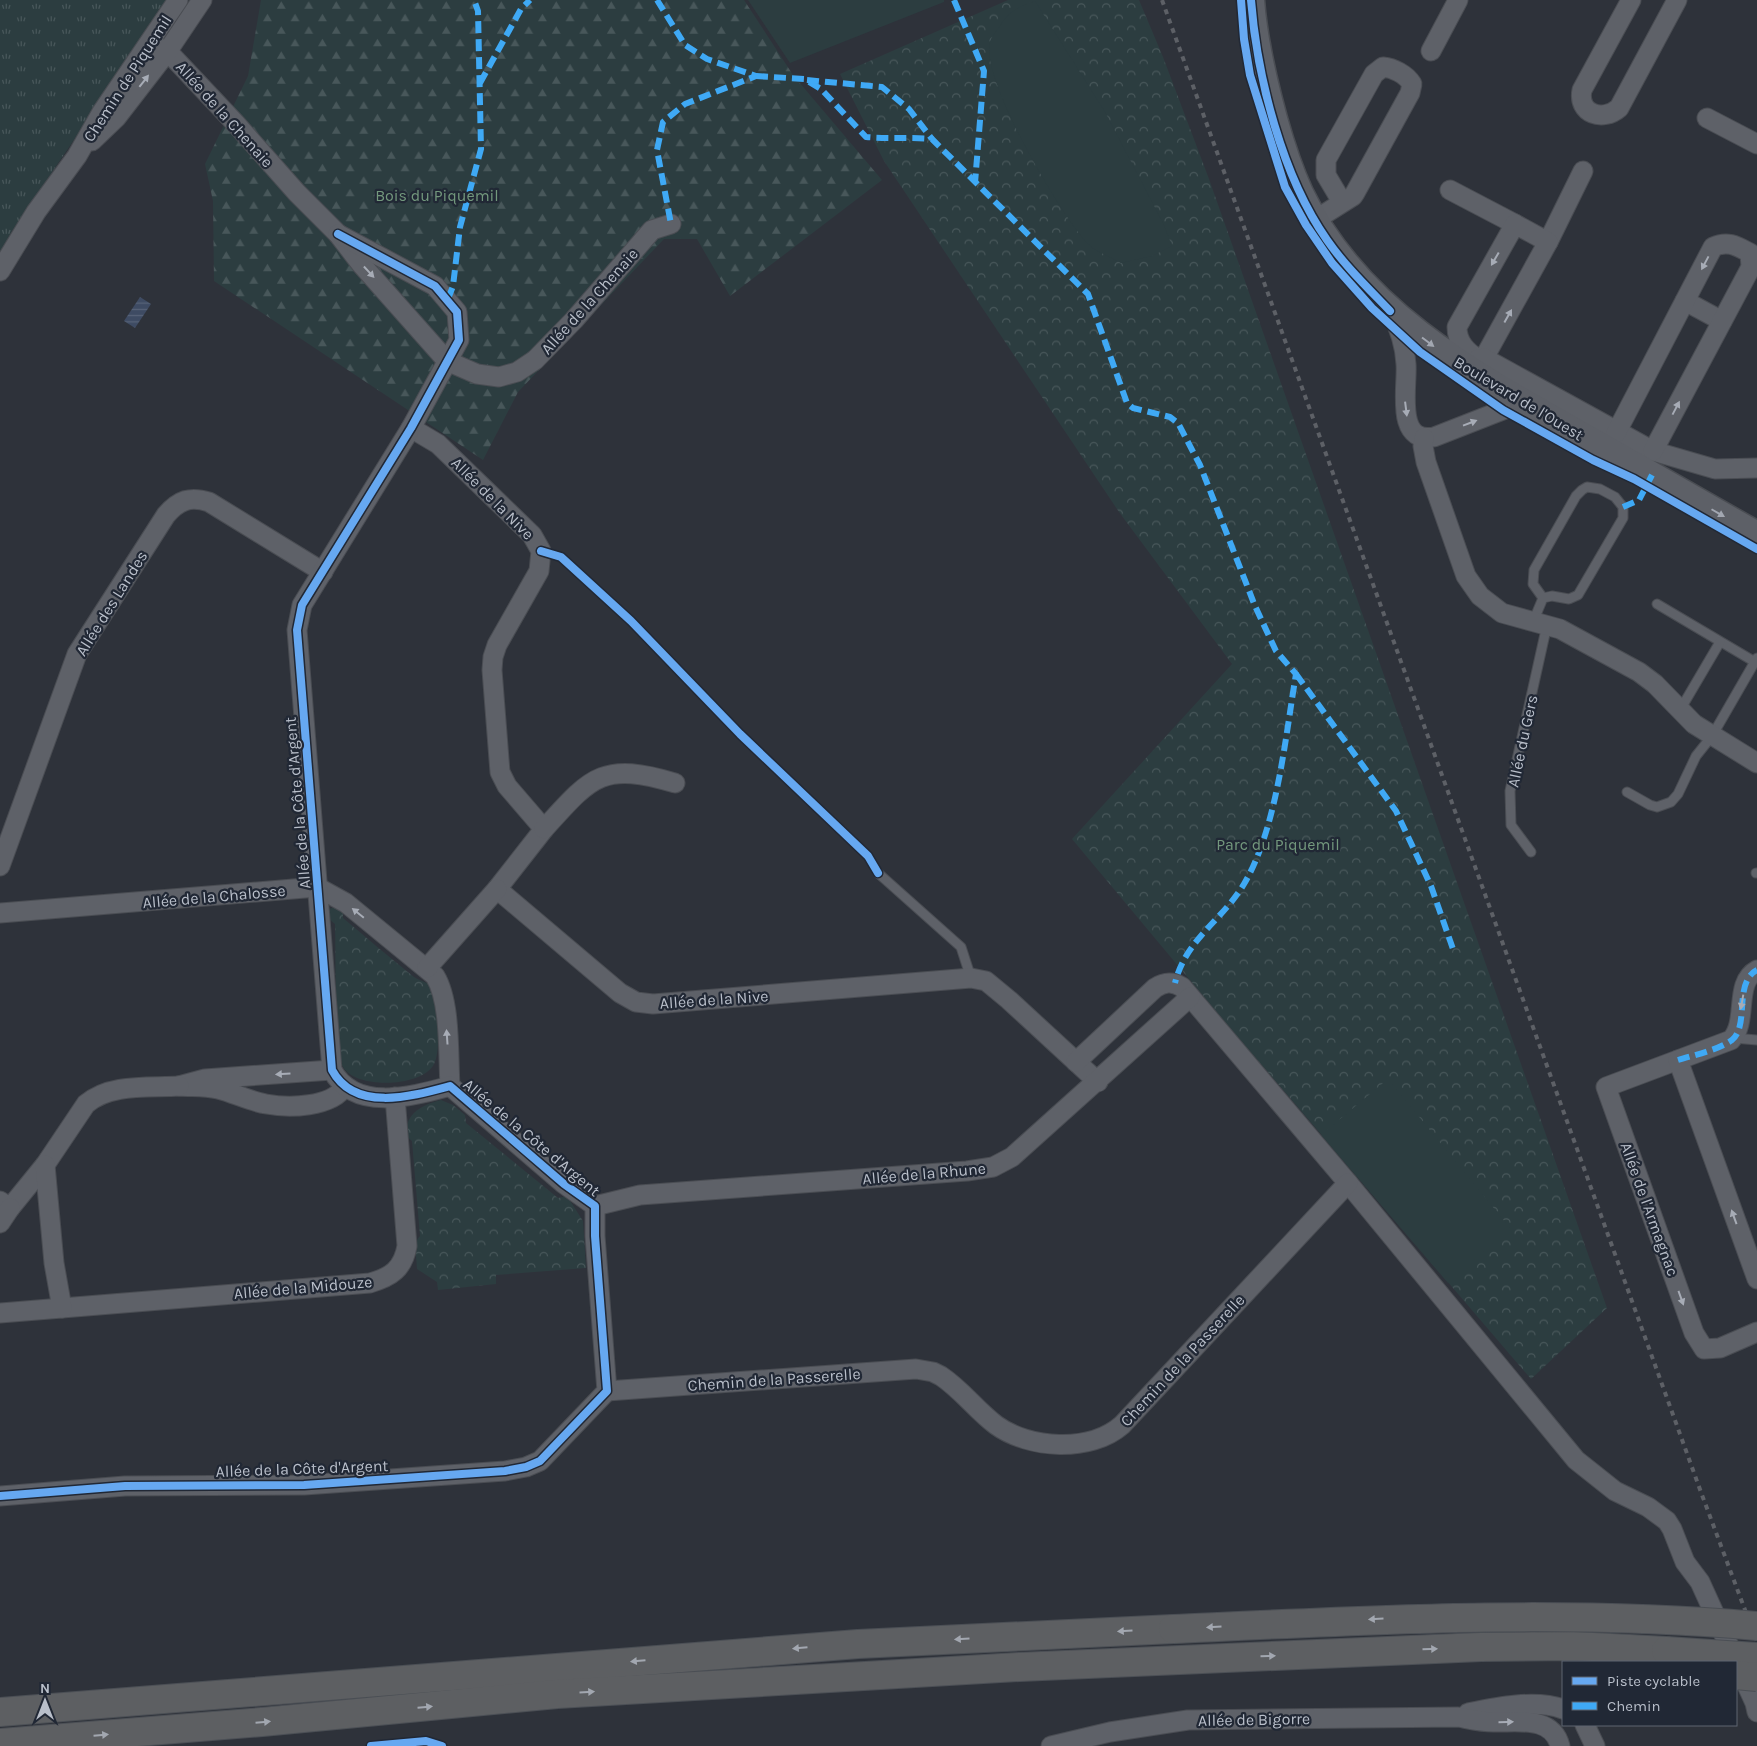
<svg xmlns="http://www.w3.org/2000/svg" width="1757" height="1746" font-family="Karla,sans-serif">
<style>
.grass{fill:url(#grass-tufts)}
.forest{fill:url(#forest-firs)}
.park{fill:url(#park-crowns)}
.garden{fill:#2c3d40}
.water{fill:url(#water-rules)}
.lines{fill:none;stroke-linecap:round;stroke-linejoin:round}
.lane-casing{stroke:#4a4d53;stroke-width:11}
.street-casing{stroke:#4a4d53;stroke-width:21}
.secondary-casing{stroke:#4a4d53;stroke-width:29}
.highway-casing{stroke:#4b4f55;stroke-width:30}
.lane{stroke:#5e6168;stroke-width:9}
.street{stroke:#5e6168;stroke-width:19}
.secondary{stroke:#5d6067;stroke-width:26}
.highway{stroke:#5d5f62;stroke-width:28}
.rail{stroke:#5d6066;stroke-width:4;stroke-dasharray:5 5;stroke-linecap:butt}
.highway-bridge-casing{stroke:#4b4f55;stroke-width:30;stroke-linecap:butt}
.highway-bridge{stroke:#5d5f62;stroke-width:28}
.quiet{stroke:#3fa9f5;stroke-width:6;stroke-dasharray:12 6;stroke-linecap:butt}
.cycleway-casing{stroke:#212835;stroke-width:11}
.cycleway{stroke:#66a8f1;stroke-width:8}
.oneway{fill:#a7acb6}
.oneway2{fill:#a2a7b1}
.oneway3{fill:#a2a7b0}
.labels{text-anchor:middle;stroke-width:4.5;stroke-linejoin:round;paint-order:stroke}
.street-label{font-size:16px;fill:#b9bfca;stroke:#212835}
.park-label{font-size:16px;fill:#73987d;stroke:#212835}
</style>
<defs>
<pattern id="grass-tufts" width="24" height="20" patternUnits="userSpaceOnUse" patternTransform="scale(1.25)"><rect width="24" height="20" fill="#2c3d40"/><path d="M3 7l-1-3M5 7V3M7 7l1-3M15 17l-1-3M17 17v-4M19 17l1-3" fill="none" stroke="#48575a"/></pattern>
<pattern id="forest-firs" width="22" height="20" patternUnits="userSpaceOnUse" patternTransform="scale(1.25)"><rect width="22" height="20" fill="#2c3d40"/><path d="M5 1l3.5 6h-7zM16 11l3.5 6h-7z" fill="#48575a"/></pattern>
<pattern id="park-crowns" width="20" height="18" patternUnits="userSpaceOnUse" patternTransform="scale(1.25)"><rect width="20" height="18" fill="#2c3d40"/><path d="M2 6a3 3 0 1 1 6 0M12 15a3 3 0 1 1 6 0" fill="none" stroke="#48575a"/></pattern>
<pattern id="water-rules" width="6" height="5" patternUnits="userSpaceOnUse" patternTransform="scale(1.25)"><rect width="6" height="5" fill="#3e4b63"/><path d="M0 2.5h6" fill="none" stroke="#586378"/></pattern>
</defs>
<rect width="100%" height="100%" fill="#2e323a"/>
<path class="grass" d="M 0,0 L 169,0 L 12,231 L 0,253 Z"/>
<path class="forest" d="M 261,0 L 744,0 L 793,75 L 882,180 L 730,296 L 697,239 L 664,239 L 518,392 L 483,460 L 214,281 L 213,201 L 205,164 L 248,76 Z"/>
<g class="park">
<path d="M 1008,0 L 1139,0 L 1163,57 L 1209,179 L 1607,1308 L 1531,1379 L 1230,1028 L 1072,839 L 1232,664 L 1119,512 L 884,161 L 840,74 Z"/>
<path d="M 337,907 L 343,912 L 343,918 C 367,938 390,958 414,977 C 421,982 427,981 433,988 C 437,1006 442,1048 434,1064 C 423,1087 357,1090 343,1067 C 334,1051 336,948 335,924 L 327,917 L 328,909 Z"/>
<path d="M 441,1100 L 453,1105 L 465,1115 L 466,1123 L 558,1198 L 567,1196 L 583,1221 L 586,1268 L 496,1275 L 496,1284 L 438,1290 L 437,1282 L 417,1269 L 415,1242 L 420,1236 L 412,1141 L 406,1136 C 405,1113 422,1105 441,1100 Z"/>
</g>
<g class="garden">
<path d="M 748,0 L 944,0 L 944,2 L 790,63 Z"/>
<path d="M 1035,1 L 1105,112 L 1163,223 L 1172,246 L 1152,256 L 1121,263 C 1111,257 1096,252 1088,244 C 1062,217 979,77 990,42 C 991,38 995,33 998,29 C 1008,12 1017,7 1035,1 Z"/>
<path d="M 1388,1079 L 1510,1228 L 1448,1283 L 1321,1135 Z"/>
</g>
<path class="water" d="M 140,297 L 151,304 L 135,328 L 124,321 Z"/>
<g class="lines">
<g class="lane-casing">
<g id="lane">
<path d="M 1657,604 L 1755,662"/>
<path d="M 1533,622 L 1543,598 L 1552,596 L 1569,599 L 1578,595 L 1623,518 L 1623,507 L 1615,497 L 1600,489 L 1587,487 L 1582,490 L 1576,496 L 1534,570 L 1533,584 L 1543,598"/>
<path d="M 1680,710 L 1720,642"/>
<path d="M 1627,792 L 1650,805 L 1657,807 L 1671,802 L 1678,794 L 1696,756 L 1712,736 L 1757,658"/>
<path d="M 1531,852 L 1511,825 L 1510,791 L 1547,625"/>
<path d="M 878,873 L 961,947 L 971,978"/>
<path d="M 1756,873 L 1757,873"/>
<path d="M 1734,1038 L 1757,1040"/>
</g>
</g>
<g class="street-casing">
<g id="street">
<path d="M 1631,0 L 1582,90 C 1577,114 1603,122 1619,108 L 1677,0"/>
<path d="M 150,42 L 172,56 L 237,125 L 297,193 L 338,234 L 361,264 L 447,361 L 477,374 L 499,377 L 517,372 L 535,360 L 574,320 L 652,230 L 671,224"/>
<path d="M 1431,51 L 1458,0"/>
<path d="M 1707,118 L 1757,144"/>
<path d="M 92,141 L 116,118 L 167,52 L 202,0"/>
<path d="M 1450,190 L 1515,224"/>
<path d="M 1315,220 L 1353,196 L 1355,193 L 1410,93 L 1412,84 C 1406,74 1393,68 1383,67 L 1374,74 L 1326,160 L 1326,175 L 1342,202"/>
<path d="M 1548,242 L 1583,171"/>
<path d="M 0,271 L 36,212 L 77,156 L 102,112 L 178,0"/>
<path d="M 1685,301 L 1722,321"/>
<path d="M 1391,312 C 1399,327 1405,346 1406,364 C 1408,385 1394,444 1434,437 L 1503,410 L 1520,401"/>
<path d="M 1478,359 C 1466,351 1457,342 1457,327 L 1515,224 L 1548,242 L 1484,358"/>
<path d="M 1475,363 L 1478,359 L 1484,358 L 1653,451 L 1715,469 L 1757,468"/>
<path d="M 411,428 L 438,444 L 532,535 L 541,551 L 539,571 L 497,645 L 493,657 L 492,670 L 500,772 L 507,786 L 544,829 L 497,889 L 620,993 L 636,1002 L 653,1004 L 971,978 L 986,981 L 1009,1000 L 1098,1082"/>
<path d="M 1616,433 L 1713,247 C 1728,240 1737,246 1750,253 L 1751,267 L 1653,451"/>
<path d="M 1424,438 L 1423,446 L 1426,462 L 1466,576 L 1480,596 L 1502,613 L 1560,629 L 1639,672 L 1655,684 L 1694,724 L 1757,763"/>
<path d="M 544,829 C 591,777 602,761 675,783"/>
<path d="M 0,866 L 77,654 L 166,515 C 179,500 190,496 209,502 L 323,572"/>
<path d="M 0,913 L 317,887 L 346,903 L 435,976 C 451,1002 448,1055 450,1086"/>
<path d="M 427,968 L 497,889"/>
<path d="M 1757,970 C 1733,983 1749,1021 1731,1040 L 1606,1087 L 1694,1333 L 1704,1349 L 1720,1348 L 1757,1332"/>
<path d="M 1678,1060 L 1757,1279"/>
<path d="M 1076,1062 L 1155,988 C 1164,982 1172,981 1182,987 L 1348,1183 L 1576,1460 L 1615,1491 L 1648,1507 L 1667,1521 L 1672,1529 L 1685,1562 L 1700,1582 L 1755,1703 L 1757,1712"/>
<path d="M 332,1070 L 205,1079 L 179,1086 C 192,1087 205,1086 218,1089 C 234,1093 249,1101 266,1104 C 288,1108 332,1108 345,1086"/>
<path d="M 0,1201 L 10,1208 L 45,1165 L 86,1104 C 110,1083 149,1088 179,1086"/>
<path d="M 595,1206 L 640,1195 L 967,1171 L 993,1167 L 1012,1157 L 1190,997"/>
<path d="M 0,1223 L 10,1208"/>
<path d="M 62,1308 L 370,1283 C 391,1277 403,1269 407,1246 L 395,1097"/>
<path d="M 0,1313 L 62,1308 L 54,1263 L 45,1165"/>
<path d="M 607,1391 L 916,1369 L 933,1372 L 941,1376 C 962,1390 976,1410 996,1425 C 1029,1449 1090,1453 1122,1425 L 1348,1183"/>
<path d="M 0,1496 L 125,1486 L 304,1485 L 505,1471 L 526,1467 L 540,1461 L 607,1391 L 595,1236 L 595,1206 L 564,1184 L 450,1086 C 413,1096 355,1113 332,1070 L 297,630 L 302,605 L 411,428 L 459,340 L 457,312 L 435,286 L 338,234"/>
<path d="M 1468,1713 C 1497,1707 1535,1699 1563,1709"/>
<path d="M 1585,1725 L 1595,1746"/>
<path d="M 1051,1746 L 1110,1732 L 1188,1720 L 1458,1717 C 1469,1719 1481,1722 1493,1722 C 1517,1723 1552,1715 1560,1746"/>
</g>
</g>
<g class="secondary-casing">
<path id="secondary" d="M 1251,0 C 1254,41 1263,79 1274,119 C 1281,144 1289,169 1300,193 C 1357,312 1476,376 1587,438 C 1644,470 1700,503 1757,535"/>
</g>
<g class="highway-casing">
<g id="highway">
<path d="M 0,1712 L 858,1644 L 1173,1629"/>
<path d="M 0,1743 L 262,1722 L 557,1694 L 1019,1667 L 1481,1647 L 1574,1646 L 1666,1651"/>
</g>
</g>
<use href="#lane" class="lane"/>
<use href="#street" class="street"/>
<use href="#secondary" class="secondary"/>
<use href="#highway" class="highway"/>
<path class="rail" d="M 1162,0 L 1702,1495 L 1757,1642"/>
<g class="highway-bridge-casing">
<g id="highway-bridge">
<path d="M 1173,1629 C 1368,1620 1562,1609 1757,1626"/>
<path d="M 1666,1651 L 1757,1657"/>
<path d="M 1736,1675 L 1757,1677"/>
</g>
</g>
<use href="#highway-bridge" class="highway-bridge"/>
<g class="quiet">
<path d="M 657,0 L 685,45 L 707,59 L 756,76 L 685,104 L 663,122 L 657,150 L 671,224"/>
<path d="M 954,0 L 984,71 L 975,183"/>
<path d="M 756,76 L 804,79 L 821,89 L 866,137 C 888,139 909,137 932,139 L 1088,294 L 1127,403 L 1133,408 L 1170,417 L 1178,423 L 1200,465 L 1255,606 L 1276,651 L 1296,674 C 1285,739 1277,828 1244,884 C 1221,922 1186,939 1175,983"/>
<path d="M 807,80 L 882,87 L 909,109 L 932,139"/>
<path d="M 480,83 L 521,9 L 530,0"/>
<path d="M 448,299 L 453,286 L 460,227 L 481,149 L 478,11 L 474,0"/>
<path d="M 1623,507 L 1639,500 L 1652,475"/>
<path d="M 1296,674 L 1396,811 L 1431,886 L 1453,949"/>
<path d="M 1678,1060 C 1694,1055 1718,1050 1732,1040 C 1750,1025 1733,983 1757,970"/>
</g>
<g class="cycleway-casing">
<g id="cycleway">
<path d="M 1241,0 L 1244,39 L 1250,75 L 1285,187 L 1306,225 L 1332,263 L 1372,308 L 1420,352 L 1503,410 L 1593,460 L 1634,479 L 1757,549"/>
<path d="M 1251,0 C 1257,77 1282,176 1327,240 C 1345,266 1368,288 1390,311"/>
<path d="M 541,551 L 561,557 L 631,621 L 740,734 L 868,856 L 878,873"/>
<path d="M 0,1496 L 125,1486 L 304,1485 L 505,1471 L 526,1467 L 540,1461 L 607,1391 L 595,1236 L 595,1206 L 564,1184 L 450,1086 C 413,1096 355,1113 332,1070 L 297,630 L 302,605 L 411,428 L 459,340 L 457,312 L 435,286 L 338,234"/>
<path d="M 371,1746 L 426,1741 L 442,1746"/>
</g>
</g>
<use href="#cycleway" class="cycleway"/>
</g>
<defs><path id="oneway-solid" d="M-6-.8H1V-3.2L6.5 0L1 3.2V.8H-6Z" transform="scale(1.25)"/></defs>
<g class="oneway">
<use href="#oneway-solid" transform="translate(144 81) rotate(-52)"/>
<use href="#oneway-solid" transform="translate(1495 259) rotate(120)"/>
<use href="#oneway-solid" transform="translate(1705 263) rotate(118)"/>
<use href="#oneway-solid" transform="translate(369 272) rotate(47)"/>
<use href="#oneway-solid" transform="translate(1508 316) rotate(-61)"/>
<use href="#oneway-solid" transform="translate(1676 408) rotate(-62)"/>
<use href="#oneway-solid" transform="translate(1406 409) rotate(83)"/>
<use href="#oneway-solid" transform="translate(1470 423) rotate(-21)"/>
<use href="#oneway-solid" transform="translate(358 913) rotate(-141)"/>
<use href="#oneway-solid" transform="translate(1742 1002) rotate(100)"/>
<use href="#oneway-solid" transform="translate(447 1037) rotate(-94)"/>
<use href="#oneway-solid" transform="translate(283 1074) rotate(177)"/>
<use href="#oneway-solid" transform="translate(1734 1217) rotate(-110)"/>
<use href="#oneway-solid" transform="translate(1681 1298) rotate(70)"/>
<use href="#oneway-solid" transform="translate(1506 1722) rotate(-1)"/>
</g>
<g class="oneway2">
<use href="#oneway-solid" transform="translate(1428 342) rotate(37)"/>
<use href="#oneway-solid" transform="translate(1718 513) rotate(30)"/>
</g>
<g class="oneway3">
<use href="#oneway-solid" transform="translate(1376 1619) rotate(177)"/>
<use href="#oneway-solid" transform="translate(1214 1627) rotate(177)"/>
<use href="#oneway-solid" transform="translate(1125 1631) rotate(177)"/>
<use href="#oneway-solid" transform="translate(962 1639) rotate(177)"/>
<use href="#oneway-solid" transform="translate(800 1648) rotate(175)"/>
<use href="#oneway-solid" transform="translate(1430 1649) rotate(-2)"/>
<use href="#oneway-solid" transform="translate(1268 1656) rotate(-2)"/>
<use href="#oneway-solid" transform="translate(638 1661) rotate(175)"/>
<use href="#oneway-solid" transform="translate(587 1692) rotate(-3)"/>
<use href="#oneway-solid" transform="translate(425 1707) rotate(-5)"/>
<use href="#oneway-solid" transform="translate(263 1722) rotate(-5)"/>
<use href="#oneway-solid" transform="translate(101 1735) rotate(-5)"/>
</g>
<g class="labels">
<g class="street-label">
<text transform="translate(127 78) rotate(-57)" y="6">Chemin de Piquemil</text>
<text transform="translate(225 114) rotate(48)" y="6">Allée de la Chenaie</text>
<text transform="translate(589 301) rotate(-48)" y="6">Allée de la Chenaie</text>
<text transform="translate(1519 398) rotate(31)" y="6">Boulevard de l'Ouest</text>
<text transform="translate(493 498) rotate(45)" y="6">Allée de la Nive</text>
<text transform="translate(111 603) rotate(-58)" y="6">Allée des Landes</text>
<text transform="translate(1522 741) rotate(-78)" y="6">Allée du Gers</text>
<text transform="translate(297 803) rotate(-95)" y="6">Allée de la Côte d'Argent</text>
<text transform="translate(214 896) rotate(-5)" y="6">Allée de la Chalosse</text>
<text transform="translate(714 999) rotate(-4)" y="6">Allée de la Nive</text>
<text transform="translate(532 1137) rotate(40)" y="6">Allée de la Côte d'Argent</text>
<text transform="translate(924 1173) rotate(-5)" y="6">Allée de la Rhune</text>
<text transform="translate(1650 1209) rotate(70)" y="6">Allée de l'Armagnac</text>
<text transform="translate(303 1287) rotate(-5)" y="6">Allée de la Midouze</text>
<text transform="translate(1182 1360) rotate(-47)" y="6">Chemin de la Passerelle</text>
<text transform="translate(774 1379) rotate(-4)" y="6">Chemin de la Passerelle</text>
<text transform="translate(302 1468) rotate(-2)" y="6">Allée de la Côte d'Argent</text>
<text transform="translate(1254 1719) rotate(-1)" y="6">Allée de Bigorre</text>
</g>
<g class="park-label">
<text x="437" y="201">Bois du Piquemil</text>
<text x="1278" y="850">Parc du Piquemil</text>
</g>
</g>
<rect x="1562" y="1661" width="175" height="65" fill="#212835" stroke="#5e6471"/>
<rect x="1572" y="1677" width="25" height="8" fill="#66a8f1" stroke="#5e6471"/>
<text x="1607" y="1686" font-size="15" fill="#b9bfca">Piste cyclable</text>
<rect x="1572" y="1702" width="25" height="8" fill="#3fa9f5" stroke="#5e6471"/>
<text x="1607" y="1711" font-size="15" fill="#b9bfca">Chemin</text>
<g transform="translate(45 1701)" stroke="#212835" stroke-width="4" paint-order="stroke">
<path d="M0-4L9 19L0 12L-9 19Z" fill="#b9bfca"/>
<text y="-8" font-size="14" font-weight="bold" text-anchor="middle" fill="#b9bfca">N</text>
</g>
</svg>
